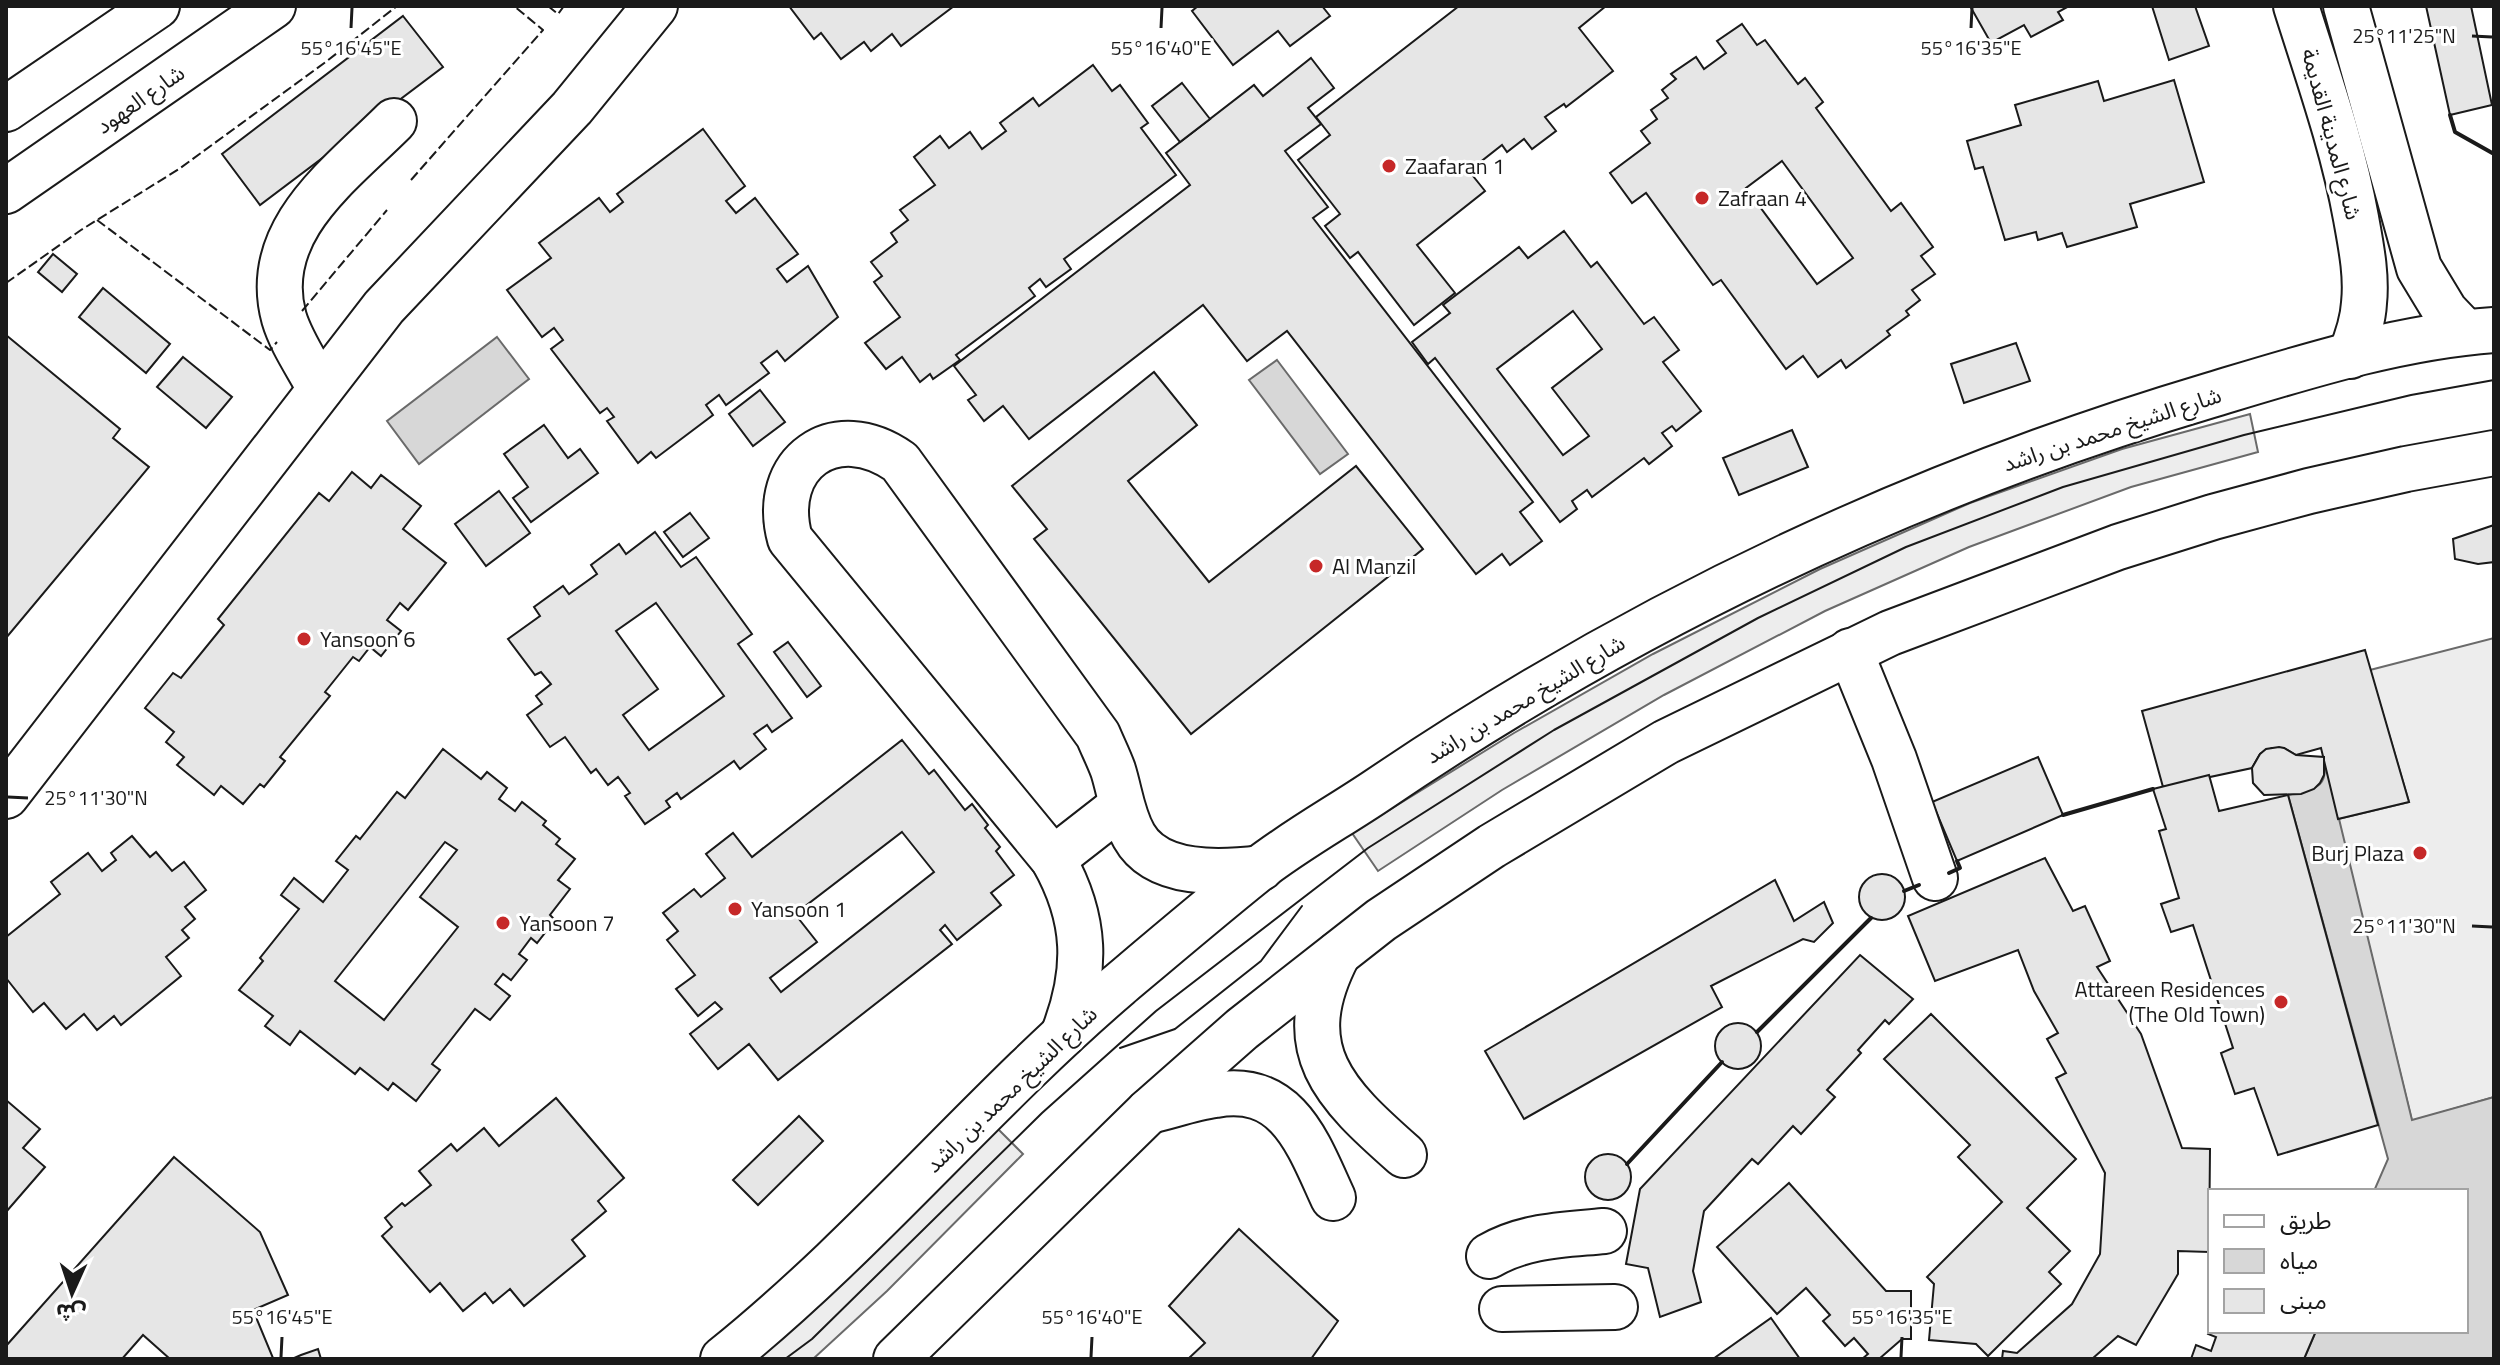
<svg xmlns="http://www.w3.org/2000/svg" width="2500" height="1365" font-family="'Titillium Web','Noto Sans Arabic',sans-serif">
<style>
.built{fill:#ededed;stroke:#6a6a6a;stroke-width:2}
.water{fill:#d7d7d7;stroke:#6a6a6a;stroke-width:2}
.building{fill:#e6e6e6;stroke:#1a1a1a;stroke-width:2;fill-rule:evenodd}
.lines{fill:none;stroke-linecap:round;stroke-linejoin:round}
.minor-casing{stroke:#1a1a1a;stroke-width:48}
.major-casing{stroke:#1a1a1a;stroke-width:48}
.minor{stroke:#fff;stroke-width:44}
.major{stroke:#fff;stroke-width:44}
.tram{stroke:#1a1a1a;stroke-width:2}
.fence{stroke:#1a1a1a;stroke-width:2;stroke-dasharray:10 4;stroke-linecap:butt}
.wall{stroke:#1a1a1a;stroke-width:4}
.ticks{fill:none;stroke:#1a1a1a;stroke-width:3}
.poi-dot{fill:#c62828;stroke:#fff;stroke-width:3}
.labels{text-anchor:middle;stroke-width:6;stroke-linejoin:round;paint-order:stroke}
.street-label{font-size:22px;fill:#1a1a1a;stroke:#fff}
.poi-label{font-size:22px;fill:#1a1a1a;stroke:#fff;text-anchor:start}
.ticks-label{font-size:20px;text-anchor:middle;fill:#1a1a1a;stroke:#fff;stroke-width:6;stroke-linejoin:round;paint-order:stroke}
</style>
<rect width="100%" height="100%" fill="#fff"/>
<g class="built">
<path d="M 2250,414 L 2258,452 L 2131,487 L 1969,547 L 1825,611 L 1664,695 L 1502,790 L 1378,871 L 1352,833 L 1514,733 L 1653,654 L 1820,569 L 1970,503 L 2122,449 Z"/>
<path d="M 2494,638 L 2494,1097 L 2412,1121 L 2338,819 L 2409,802 L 2370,670 Z"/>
<path d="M 996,1127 L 1023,1154 L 887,1291 L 813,1359 L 755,1359 L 865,1262 Z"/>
</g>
<g class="water">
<path d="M 497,337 L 529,379 L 419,464 L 387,421 Z"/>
<path d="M 1277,360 L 1348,454 L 1320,474 L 1249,380 Z"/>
<path d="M 2324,757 L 2412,1120 L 2494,1097 L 2494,1359 L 2304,1359 L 2316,1331 L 2466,1331 L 2466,1191 L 2374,1191 L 2388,1159 L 2288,795 C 2311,789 2330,791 2324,757 Z"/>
</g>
<g class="building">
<path d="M 789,6 L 954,6 L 901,46 L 892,34 L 871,51 L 864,42 L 841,59 L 821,33 L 814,39 Z"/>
<path d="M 1198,6 L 1322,6 L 1330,16 L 1290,46 L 1278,31 L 1233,65 L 1192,11 Z"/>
<path d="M 1459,6 L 1606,6 L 1579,28 L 1613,71 L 1566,107 L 1564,104 L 1545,117 L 1556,131 L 1532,149 L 1524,139 L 1507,152 L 1502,145 L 1469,171 L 1485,191 L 1417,245 L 1455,293 L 1414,325 L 1358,252 L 1350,258 L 1325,226 L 1340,214 L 1298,160 L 1330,135 L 1316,117 Z"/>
<path d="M 1970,6 L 2069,6 L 2058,12 L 2063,20 L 2031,37 L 2024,25 L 1991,43 Z"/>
<path d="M 2152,6 L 2195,6 L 2209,46 L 2169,60 Z"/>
<path d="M 2426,6 L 2471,6 L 2492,105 L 2450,115 Z"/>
<path d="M 403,16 L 443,67 L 260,205 L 222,154 Z"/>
<path d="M 1742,24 L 1757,45 L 1765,40 L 1798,84 L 1805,78 L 1823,102 L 1816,108 L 1891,211 L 1901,203 L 1933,247 L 1921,256 L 1935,274 L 1912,290 L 1920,300 L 1906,311 L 1909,315 L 1887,331 L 1890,335 L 1846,368 L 1841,360 L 1818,377 L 1803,356 L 1786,369 L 1721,280 L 1713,285 L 1646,193 L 1632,203 L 1610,173 L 1650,143 L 1641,131 L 1657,119 L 1651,110 L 1668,98 L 1662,90 L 1676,79 L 1671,74 L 1696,57 L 1704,69 L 1726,53 L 1717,41 ZM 1782,161 L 1853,258 L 1817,284 L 1746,188 Z"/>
<path d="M 1311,58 L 1334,88 L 1308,108 L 1321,124 L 1285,151 L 1328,207 L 1313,218 L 1533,502 L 1520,512 L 1542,541 L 1510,565 L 1502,554 L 1476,574 L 1287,331 L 1247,361 L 1203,305 L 1029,439 L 1003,406 L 984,421 L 968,400 L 976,395 L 954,366 L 1190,185 L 1166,153 L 1254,85 L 1263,96 Z"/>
<path d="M 1093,65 L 1112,91 L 1120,85 L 1148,123 L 1141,128 L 1176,175 L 1064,259 L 1071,269 L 1046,287 L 1040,279 L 1029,288 L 1035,296 L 956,355 L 960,360 L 933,379 L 930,374 L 920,382 L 902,357 L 886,369 L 865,343 L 900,317 L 874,282 L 882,276 L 871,262 L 897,242 L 891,233 L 908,220 L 900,210 L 935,185 L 914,157 L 940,136 L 949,148 L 970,132 L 982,149 L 1006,131 L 1000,123 L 1033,98 L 1039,106 Z"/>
<path d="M 2174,80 L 2204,182 L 2130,204 L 2137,227 L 2067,247 L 2062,233 L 2038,240 L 2036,232 L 2005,240 L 1983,167 L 1975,169 L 1967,141 L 2021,125 L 2015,105 L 2098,81 L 2104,101 Z"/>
<path d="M 1182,83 L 1210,119 L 1180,142 L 1152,106 Z"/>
<path d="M 703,129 L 745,186 L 726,201 L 736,213 L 755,198 L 798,254 L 777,269 L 787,282 L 808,266 L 838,317 L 785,361 L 777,351 L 761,363 L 769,373 L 726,405 L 719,395 L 706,405 L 713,415 L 656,458 L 651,452 L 638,463 L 607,421 L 614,417 L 607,408 L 600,413 L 551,349 L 563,340 L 554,328 L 542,337 L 507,290 L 551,258 L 539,243 L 599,198 L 610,212 L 623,202 L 617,194 Z"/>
<path d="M 1564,231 L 1591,267 L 1597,262 L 1644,324 L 1654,317 L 1679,350 L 1663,362 L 1701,411 L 1676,431 L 1672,426 L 1662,433 L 1672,446 L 1649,464 L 1644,458 L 1592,497 L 1587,490 L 1572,501 L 1577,509 L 1560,522 L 1435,358 L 1428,364 L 1412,342 L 1450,313 L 1443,305 L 1519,247 L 1528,258 ZM 1573,311 L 1602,349 L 1552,388 L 1589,436 L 1563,455 L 1497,369 Z"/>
<path d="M 53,254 L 77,274 L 62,292 L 38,272 Z"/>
<path d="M 103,288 L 170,344 L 146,373 L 79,317 Z"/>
<path d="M 6,335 L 120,429 L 113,438 L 149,467 L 6,638 Z"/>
<path d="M 2016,343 L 2030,381 L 1964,403 L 1951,364 Z"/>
<path d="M 183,357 L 232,397 L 206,428 L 157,387 Z"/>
<path d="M 1154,372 L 1197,425 L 1128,481 L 1209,582 L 1356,466 L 1423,549 L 1191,734 L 1034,539 L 1047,529 L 1012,486 Z"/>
<path d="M 760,390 L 785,422 L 753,446 L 729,414 Z"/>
<path d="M 544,425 L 568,458 L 580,449 L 598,473 L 531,522 L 513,498 L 528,487 L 504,454 Z"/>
<path d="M 1792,430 L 1808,467 L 1739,495 L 1723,458 Z"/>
<path d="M 352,472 L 371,488 L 381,475 L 421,506 L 403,529 L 446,563 L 408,610 L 400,603 L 387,620 L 401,631 L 381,656 L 370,647 L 359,661 L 353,657 L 325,692 L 330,696 L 280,757 L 285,761 L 264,787 L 260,784 L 243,804 L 221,786 L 214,795 L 177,765 L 184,757 L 166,742 L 174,732 L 145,708 L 173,673 L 181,678 L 224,625 L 218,619 L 319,493 L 329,501 Z"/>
<path d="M 499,491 L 530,533 L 486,566 L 455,524 Z"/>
<path d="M 690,513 L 709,538 L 683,557 L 664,532 Z"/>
<path d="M 2494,525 L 2494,562 L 2478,564 L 2455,559 L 2453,539 Z"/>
<path d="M 655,532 L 681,567 L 696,557 L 752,634 L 738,644 L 792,718 L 772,732 L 767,725 L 754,734 L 766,749 L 740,769 L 734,761 L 681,799 L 677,793 L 666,801 L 670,807 L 645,824 L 625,796 L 630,793 L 618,777 L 608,785 L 596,769 L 591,773 L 565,737 L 550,747 L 527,715 L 542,704 L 536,696 L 551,684 L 541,672 L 535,675 L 508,639 L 540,616 L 534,607 L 563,586 L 569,594 L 597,574 L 591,565 L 619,544 L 626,554 ZM 656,603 L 724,696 L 649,750 L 623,715 L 658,689 L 616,631 Z"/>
<path d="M 788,642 L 821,686 L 807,697 L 774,652 Z"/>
<path d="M 2365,650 L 2409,802 L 2338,819 L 2321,748 L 2296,755 L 2284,748 L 2272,748 L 2260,754 L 2252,768 L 2163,787 L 2142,711 Z"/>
<path d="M 902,740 L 929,774 L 934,770 L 965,810 L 972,804 L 988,825 L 985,828 L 1000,847 L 996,851 L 1014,875 L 991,893 L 1001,905 L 957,940 L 945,925 L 940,930 L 952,944 L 778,1080 L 749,1044 L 718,1069 L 690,1034 L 722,1009 L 715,1002 L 698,1016 L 676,989 L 695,975 L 667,940 L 678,931 L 663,913 L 694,889 L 701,897 L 725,878 L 706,854 L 733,833 L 752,857 ZM 902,832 L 934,872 L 781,992 L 770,978 L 817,942 L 795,914 Z"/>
<path d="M 2279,747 L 2284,748 L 2296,755 L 2324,757 L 2324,775 L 2320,783 L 2314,789 L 2301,794 L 2264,795 L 2253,783 L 2252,768 L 2260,754 L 2266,749 Z"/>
<path d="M 443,749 L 481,779 L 487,772 L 507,788 L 499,799 L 515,811 L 522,802 L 546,821 L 543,825 L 560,839 L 556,844 L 575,859 L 558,880 L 570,889 L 550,915 L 555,920 L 537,943 L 531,938 L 519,954 L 527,960 L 511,980 L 503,974 L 495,984 L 510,996 L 490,1020 L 475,1009 L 432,1064 L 440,1070 L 416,1101 L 393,1083 L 388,1090 L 360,1068 L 355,1074 L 300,1031 L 290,1045 L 265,1026 L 273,1016 L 239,990 L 263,961 L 260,958 L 299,909 L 281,895 L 294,878 L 323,902 L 348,870 L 336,861 L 356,836 L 360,839 L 397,792 L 405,798 ZM 445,842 L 457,850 L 420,897 L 458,927 L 384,1020 L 335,981 Z"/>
<path d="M 2038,757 L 2063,815 L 1957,861 L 1932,802 Z"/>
<path d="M 2209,775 L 2219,811 L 2288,795 L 2378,1125 L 2278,1155 L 2254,1088 L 2235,1094 L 2221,1053 L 2233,1048 L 2193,925 L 2171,932 L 2161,904 L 2179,898 L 2159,831 L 2166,829 L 2153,789 Z"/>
<path d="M 132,836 L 150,857 L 156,852 L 172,871 L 184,862 L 206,890 L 185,907 L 195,919 L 182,930 L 189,938 L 166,957 L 181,976 L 121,1025 L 114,1016 L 97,1030 L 84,1014 L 66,1029 L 44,1003 L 33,1012 L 6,978 L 6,937 L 60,894 L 51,882 L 88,853 L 102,871 L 116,860 L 111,853 Z"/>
<path d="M 2045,858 L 2073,911 L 2085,906 L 2110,961 L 2097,967 L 2141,1034 L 2182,1148 L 2210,1149 L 2209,1252 L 2178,1251 L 2178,1274 L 2136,1345 L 2118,1336 L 2092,1359 L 2002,1359 L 2003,1351 L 2017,1353 L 2072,1304 L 2100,1254 L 2105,1173 L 2056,1078 L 2066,1073 L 2047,1039 L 2058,1033 L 2034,991 L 2018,950 L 1935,981 L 1908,916 Z"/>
<circle cx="1882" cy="897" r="23"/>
<path d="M 1775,880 L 1794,921 L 1824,902 L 1833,923 L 1814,942 L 1803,939 L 1711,986 L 1722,1007 L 1524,1119 L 1485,1051 Z"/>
<path d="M 1860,955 L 1913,999 L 1889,1024 L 1885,1020 L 1858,1050 L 1861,1053 L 1827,1090 L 1835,1097 L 1801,1134 L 1793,1126 L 1758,1164 L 1752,1159 L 1704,1211 L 1693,1271 L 1701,1302 L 1660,1317 L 1648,1268 L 1626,1264 L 1640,1189 Z"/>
<path d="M 1931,1014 L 2076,1159 L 2027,1208 L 2070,1251 L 2049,1272 L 2061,1284 L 1988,1356 L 1976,1344 L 1929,1340 L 1934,1284 L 1927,1277 L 2002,1202 L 1958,1157 L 1970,1145 L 1884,1059 Z"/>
<circle cx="1738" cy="1046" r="23"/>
<path d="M 556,1098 L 624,1178 L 598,1201 L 606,1211 L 572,1240 L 585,1256 L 524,1306 L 510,1289 L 493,1303 L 485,1293 L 463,1311 L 440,1283 L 430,1292 L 382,1236 L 392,1227 L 385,1218 L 402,1203 L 405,1206 L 431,1185 L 419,1171 L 451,1144 L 457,1151 L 484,1128 L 499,1146 Z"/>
<path d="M 6,1100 L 40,1129 L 23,1148 L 45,1167 L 6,1212 Z"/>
<path d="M 799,1116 L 823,1141 L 758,1205 L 733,1180 Z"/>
<circle cx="1608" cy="1177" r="23"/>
<path d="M 174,1157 L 260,1232 L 288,1295 L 253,1310 L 273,1358 L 170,1359 L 143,1335 L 122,1359 L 6,1359 L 6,1346 Z"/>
<path d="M 1789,1183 L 1886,1291 L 1911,1291 L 1911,1339 L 1902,1339 L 1879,1359 L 1862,1359 L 1868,1354 L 1854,1338 L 1845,1346 L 1823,1321 L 1830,1315 L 1806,1288 L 1777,1314 L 1717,1247 Z"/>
<path d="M 1239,1229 L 1338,1321 L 1311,1359 L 1188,1359 L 1205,1343 L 1169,1306 Z"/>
<path d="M 1771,1318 L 1800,1359 L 1713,1359 Z"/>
<path d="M 2210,1327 L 2210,1331 L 2316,1331 L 2304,1359 L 2191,1359 L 2196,1345 L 2211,1351 L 2216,1337 L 2208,1334 Z"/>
<path d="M 318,1349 L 321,1359 L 292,1359 L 301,1355 Z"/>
</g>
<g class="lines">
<g class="minor-casing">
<g id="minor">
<path d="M 2296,6 C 2318,76 2343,146 2356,218 C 2361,246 2367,275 2364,303 C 2363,322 2357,339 2350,356"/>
<path d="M 2346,6 L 2419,268 L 2445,311 L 2465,332"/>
<path d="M 6,109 L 157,6"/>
<path d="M 6,191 L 273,6"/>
<path d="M 320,389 C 308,366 291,342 284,318 C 260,231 340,175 394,121"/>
<path d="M 1850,651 L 1894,759 L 1935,878"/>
<path d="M 6,796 L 384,307 L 572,108 L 655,6"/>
<path d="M 1053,859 L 1121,806"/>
<path d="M 1338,954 C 1288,1050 1335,1094 1404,1155"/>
<path d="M 1063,1035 C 1088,971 1087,919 1053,859 L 790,539 C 769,463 835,416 900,462 L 1098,735 C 1103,747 1109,759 1113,770 C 1120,792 1122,815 1134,836 C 1157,877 1221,873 1261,868"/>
<path d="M 1149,1111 C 1171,1106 1193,1098 1215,1095 C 1288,1082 1308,1144 1333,1198"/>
<path d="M 1489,1256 C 1525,1235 1564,1235 1604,1231"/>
<path d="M 1502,1309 L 1615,1307"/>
</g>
</g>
<g class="major-casing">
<g id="major">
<path d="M 723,1359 C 865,1245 981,1103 1119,985 C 1164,947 1210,908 1256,871 C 1294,841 1338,817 1378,790 C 1633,617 1913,484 2208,396 C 2301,368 2397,337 2494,330"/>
<path d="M 896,1359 L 1149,1111 L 1242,1029 L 1381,920 L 1492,846 L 1666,742 L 1890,633 L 2118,547 L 2213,517 L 2309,491 L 2406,469 L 2494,453"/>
</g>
</g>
<use href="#minor" class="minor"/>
<use href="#major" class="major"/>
<g class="tram">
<path d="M 1120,1048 L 1175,1029 L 1261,961 L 1302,906"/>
<path d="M 785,1359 L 812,1339 L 1042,1113 L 1156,1011 L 1368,848 L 1554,730 L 1758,618 L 1906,547 L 2063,487 L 2244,435 L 2411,395 L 2494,380"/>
</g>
<g class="fence">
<path d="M 548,6 L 558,14 L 564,6"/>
<path d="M 411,180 L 543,30 L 514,6"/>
<path d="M 97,220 L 270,350 L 277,342"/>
<path d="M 6,283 L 81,230 L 179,169 L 327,61 L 397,6"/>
<path d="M 302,311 L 387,210"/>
</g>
<g class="wall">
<path d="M 2450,115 L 2455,132 L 2494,154"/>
<path d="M 2063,815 L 2153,789"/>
<path d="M 1949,873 L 1960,868 L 1957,861"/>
<path d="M 1904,891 L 1919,885"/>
<path d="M 1757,1032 L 1871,918"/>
<path d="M 1627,1164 L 1722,1062"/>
</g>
</g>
<path class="ticks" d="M 351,28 L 352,8M 1161,28 L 1162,8M 1971,28 L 1972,8M 2472,36 L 2492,37M 8,797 L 28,798M 2472,926 L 2492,927M 281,1357 L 282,1337M 1091,1357 L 1092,1337M 1901,1357 L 1902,1337"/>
<g class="poi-dot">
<circle cx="1389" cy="166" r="8"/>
<circle cx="1702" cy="198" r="8"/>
<circle cx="1316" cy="566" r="8"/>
<circle cx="304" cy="639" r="8"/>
<circle cx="2420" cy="853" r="8"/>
<circle cx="735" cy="909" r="8"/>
<circle cx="503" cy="923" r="8"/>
<circle cx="2281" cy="1002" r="8"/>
</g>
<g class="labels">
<g class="street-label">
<text transform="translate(140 99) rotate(-35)" y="8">شارع العهود</text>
<text transform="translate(2332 134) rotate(75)" y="8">شارع المدينة القديمة</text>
<text transform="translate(2112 429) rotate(-18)" y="8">شارع الشيخ محمد بن راشد</text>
<text transform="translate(1525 699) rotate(-31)" y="8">شارع الشيخ محمد بن راشد</text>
<text transform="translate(1011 1089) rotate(-44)" y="8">شارع الشيخ محمد بن راشد</text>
</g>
<g class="poi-label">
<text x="1405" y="174">Zaafaran 1</text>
<text x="1718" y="206">Zafraan 4</text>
<text x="1332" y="574">Al Manzil</text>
<text x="320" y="647">Yansoon 6</text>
<text x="2404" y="861" text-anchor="end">Burj Plaza</text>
<text x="751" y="917">Yansoon 1</text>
<text x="519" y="931">Yansoon 7</text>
<text x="2265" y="997" text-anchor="end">Attareen Residences<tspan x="2265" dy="25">(The Old Town)</tspan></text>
</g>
</g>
<g class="ticks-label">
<text x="2404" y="43">25°11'25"N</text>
<text x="351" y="55">55°16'45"E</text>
<text x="1161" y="55">55°16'40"E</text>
<text x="1971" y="55">55°16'35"E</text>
<text x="96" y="805">25°11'30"N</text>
<text x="2404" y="933">25°11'30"N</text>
<text x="282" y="1324">55°16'45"E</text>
<text x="1092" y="1324">55°16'40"E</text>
<text x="1902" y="1324">55°16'35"E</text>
</g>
<rect width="2500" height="1365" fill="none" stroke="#1a1a1a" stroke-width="16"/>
<rect x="2208" y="1189" width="260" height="144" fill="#ffffff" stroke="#a3a3a3" stroke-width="2"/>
<rect x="2224" y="1215" width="40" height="12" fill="#ffffff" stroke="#a3a3a3" stroke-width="2"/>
<text x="2280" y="1229" font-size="24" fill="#1a1a1a">طريق</text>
<rect x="2224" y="1249" width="40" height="24" fill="#d7d7d7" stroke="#a3a3a3" stroke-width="2"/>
<text x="2280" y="1269" font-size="24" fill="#1a1a1a">مياه</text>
<rect x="2224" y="1289" width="40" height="24" fill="#e6e6e6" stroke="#a3a3a3" stroke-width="2"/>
<text x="2280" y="1309" font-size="24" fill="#1a1a1a">مبنى</text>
<g transform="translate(72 1293) rotate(183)" stroke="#ffffff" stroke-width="6" paint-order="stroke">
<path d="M0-6L14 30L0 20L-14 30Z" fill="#1a1a1a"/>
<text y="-12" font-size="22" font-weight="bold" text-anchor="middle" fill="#1a1a1a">ش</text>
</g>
</svg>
